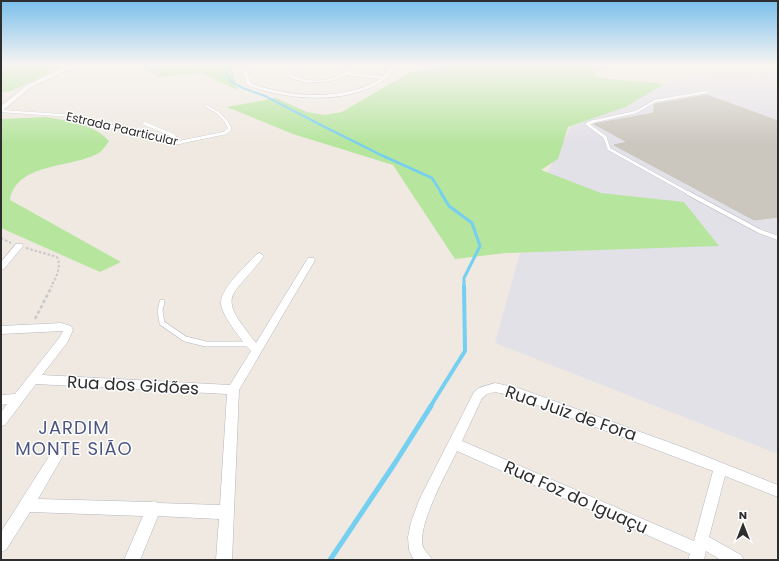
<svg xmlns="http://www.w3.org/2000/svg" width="779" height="561" font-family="Poppins,sans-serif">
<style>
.industrial{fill:#e3e1e8}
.education{fill:#f0e6d1}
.green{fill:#b6e59e}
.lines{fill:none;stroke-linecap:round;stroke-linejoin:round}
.stream-far4{stroke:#75cff0;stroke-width:2}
.stream-far3{stroke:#75cff0;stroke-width:2.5}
.stream-far2{stroke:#75cff0;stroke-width:3}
.stream-far1{stroke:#75cff0;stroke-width:4}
.stream{stroke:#75cff0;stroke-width:5}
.building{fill:#cbc7bf;stroke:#cbc5ba}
.lane-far3-casing{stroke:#b4b7c1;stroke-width:3}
.lane-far2-casing{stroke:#b4b7c1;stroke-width:3.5}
.lane-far1-casing{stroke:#b4b7c1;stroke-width:5}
.lane-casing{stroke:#b4b7c1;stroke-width:6}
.street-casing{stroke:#b4b7c1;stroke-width:1}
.secondary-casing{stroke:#b4b7c1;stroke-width:1}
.path-far1{stroke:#c9c9c9;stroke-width:2;stroke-dasharray:2.5 2;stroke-linecap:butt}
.path{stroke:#c9c9c9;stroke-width:2.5;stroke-dasharray:3.5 2.5;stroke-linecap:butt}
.lane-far3{stroke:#fff;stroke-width:2.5}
.lane-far2{stroke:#fff;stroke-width:3}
.lane-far1{stroke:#fff;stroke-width:4}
.lane{stroke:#fff;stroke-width:5}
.street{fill:#fff;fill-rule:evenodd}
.secondary{fill:#fff;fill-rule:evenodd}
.labels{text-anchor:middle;stroke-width:3;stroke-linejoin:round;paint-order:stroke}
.far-street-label{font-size:12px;fill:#2e2e2e;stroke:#fff}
.near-street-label{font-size:17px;fill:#2e2e2e;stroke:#fff}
.near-neighbourhood-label{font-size:18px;letter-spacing:1px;fill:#4d5680;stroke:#fff}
</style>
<rect width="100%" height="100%" fill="#efe9e1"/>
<path class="industrial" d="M 722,71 L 778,73 L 778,454 L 495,343 L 536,195 L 571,127 L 674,80 Z"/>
<path class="education" d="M 474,65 L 778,65 L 778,72 L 715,71 L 673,79 L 664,83 Z"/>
<g class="green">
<path d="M 1,65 L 66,65 L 11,91 L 1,92 Z"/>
<path d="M 240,65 L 232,69 L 237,90 L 202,73 L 160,77 L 139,66 Z"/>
<path d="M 435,65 L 606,65 L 594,75 L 601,78 L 664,84 L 625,107 L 568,127 L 558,159 L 541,170 L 601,193 L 684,202 L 719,246 L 505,253 L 455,259 L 393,165 L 293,134 L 227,107 L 276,98 L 307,112 L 325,115 L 342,112 L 412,71 L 431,70 Z"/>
<path d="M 47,117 C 68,121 94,124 109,141 C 106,145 102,152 97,154 C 70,168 16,163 10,200 L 121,262 L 100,272 L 1,228 L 1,119 Z"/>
</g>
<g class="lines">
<path class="stream-far4" d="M 232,65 L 226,74 L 230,81 L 243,88 L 265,96 L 315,122"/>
<path class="stream-far3" d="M 313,121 L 381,155 L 432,178 L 442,194"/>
<path class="stream-far2" d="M 441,193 L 449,206 L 472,223 L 480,246 L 464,278 L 464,287"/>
<path class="stream-far1" d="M 430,407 L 465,351 L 464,286"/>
<path class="stream" d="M 330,560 L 395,463 L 431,406"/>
</g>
<path class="building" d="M 707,95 L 778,121 L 778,217 L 754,220 L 614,145 L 627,142 L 594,124 L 654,113 L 654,105 L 656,104 Z"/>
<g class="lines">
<g class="lane-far3-casing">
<g id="lane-far3">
<path d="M 206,106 L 217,112 L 227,122"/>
<path d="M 1,111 L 73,116 L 94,122"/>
<path d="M 591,122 L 636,112 L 655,101 L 707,92"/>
</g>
</g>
<g class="lane-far2-casing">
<g id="lane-far2">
<path d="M 91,121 L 176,143 L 225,133 L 230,129 L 226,121"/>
<path d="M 595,121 L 587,124 L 605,137 L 609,149 L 690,194"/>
<path d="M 144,123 L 174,136 L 180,143"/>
</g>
</g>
<g class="lane-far1-casing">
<path id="lane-far1" d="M 688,193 L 759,231 L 778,238"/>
</g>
<g class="lane-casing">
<path id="lane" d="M 162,302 L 160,311 L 162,323 L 185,339 L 206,344 L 251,344"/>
</g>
<g class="street-casing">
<g id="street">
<path d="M 248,65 L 253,65 L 247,71 L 251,83 C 288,98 345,101 380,79 L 347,75 L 331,81 L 308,83 L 293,79 L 287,76 L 286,69 L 291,65 L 296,65 L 290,70 L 291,74 C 307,84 333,82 348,70 L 302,65 L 351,68 L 353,65 L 358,65 L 350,73 L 383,76 L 394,65 L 398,65 C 393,71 388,78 381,82 C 344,105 286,100 247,85 L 243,71 Z"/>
<path d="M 16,244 L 22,244 L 23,246 L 4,269 L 1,270 L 1,262 Z"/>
<path d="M 260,253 L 264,256 C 231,300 215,292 256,343 L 308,258 L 314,258 L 315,260 L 239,390 L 232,560 L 216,560 L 219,519 L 158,516 L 140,560 L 124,560 L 143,516 L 30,512 L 6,550 L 1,552 L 1,532 L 53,450 L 58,448 L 63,450 L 64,454 L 38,499 L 151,502 L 154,501 L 158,503 L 220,505 L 227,394 L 36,384 L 5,425 L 1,426 L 1,412 L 7,404 L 1,405 L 1,395 L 15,394 L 59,338 L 63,331 L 1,334 L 1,326 L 61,323 L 71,326 L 73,330 L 67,343 L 42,375 L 230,385 L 251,351 C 242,340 220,315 221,301 C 223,286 247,265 257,254 Z"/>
<path d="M 495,383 L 518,388 L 682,447 L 778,485 L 778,497 L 725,476 L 709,537 L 741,555 L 744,560 L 721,560 L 706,551 L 704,560 L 688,560 L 690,554 L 457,451 C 448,470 416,527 423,547 C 425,552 430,555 432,560 L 414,560 L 409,550 L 408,537 L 411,522 L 420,498 L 474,392 L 479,388 ZM 495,392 L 510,395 L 713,471 L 694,541 L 462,441 L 482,398 L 487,394 Z"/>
</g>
</g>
<g class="secondary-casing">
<path id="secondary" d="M 70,65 L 79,65 L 31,87 L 1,112 L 1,106 L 27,85 Z"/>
</g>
<g class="path-far1">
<path d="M 1,238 L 11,243"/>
<path d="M 26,248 L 57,257 C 62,267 56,277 51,287"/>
</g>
<path class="path" d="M 35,319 L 52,286"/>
<use href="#lane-far3" class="lane-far3"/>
<use href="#lane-far2" class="lane-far2"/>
<use href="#lane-far1" class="lane-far1"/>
<use href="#lane" class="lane"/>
<use href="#street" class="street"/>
<use href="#secondary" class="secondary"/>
</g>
<linearGradient id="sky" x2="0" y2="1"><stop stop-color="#7abfeb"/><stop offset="0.45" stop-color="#f8f5f2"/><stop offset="1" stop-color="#f8f5f2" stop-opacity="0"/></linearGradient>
<rect width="779" height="144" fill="url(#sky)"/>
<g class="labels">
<g class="far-street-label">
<text transform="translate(122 129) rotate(13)" y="4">Estrada Paarticular</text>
</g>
<g class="near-street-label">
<text transform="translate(133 385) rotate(3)" y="6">Rua dos Gidões</text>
<text transform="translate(571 413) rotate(19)" y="6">Rua Juiz de Fora</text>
<text transform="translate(576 497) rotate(24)" y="6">Rua Foz do Iguaçu</text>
</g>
<g class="near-neighbourhood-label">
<text x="74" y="434">JARDIM<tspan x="74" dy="21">MONTE SIÃO</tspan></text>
</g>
</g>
<rect width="779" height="561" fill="none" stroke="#2e2e2e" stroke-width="4"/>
<g transform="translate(743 525)" stroke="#ffffff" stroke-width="3" paint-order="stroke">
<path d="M0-3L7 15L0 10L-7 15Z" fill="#2e2e2e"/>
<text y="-6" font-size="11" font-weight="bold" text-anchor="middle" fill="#2e2e2e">N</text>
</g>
</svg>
